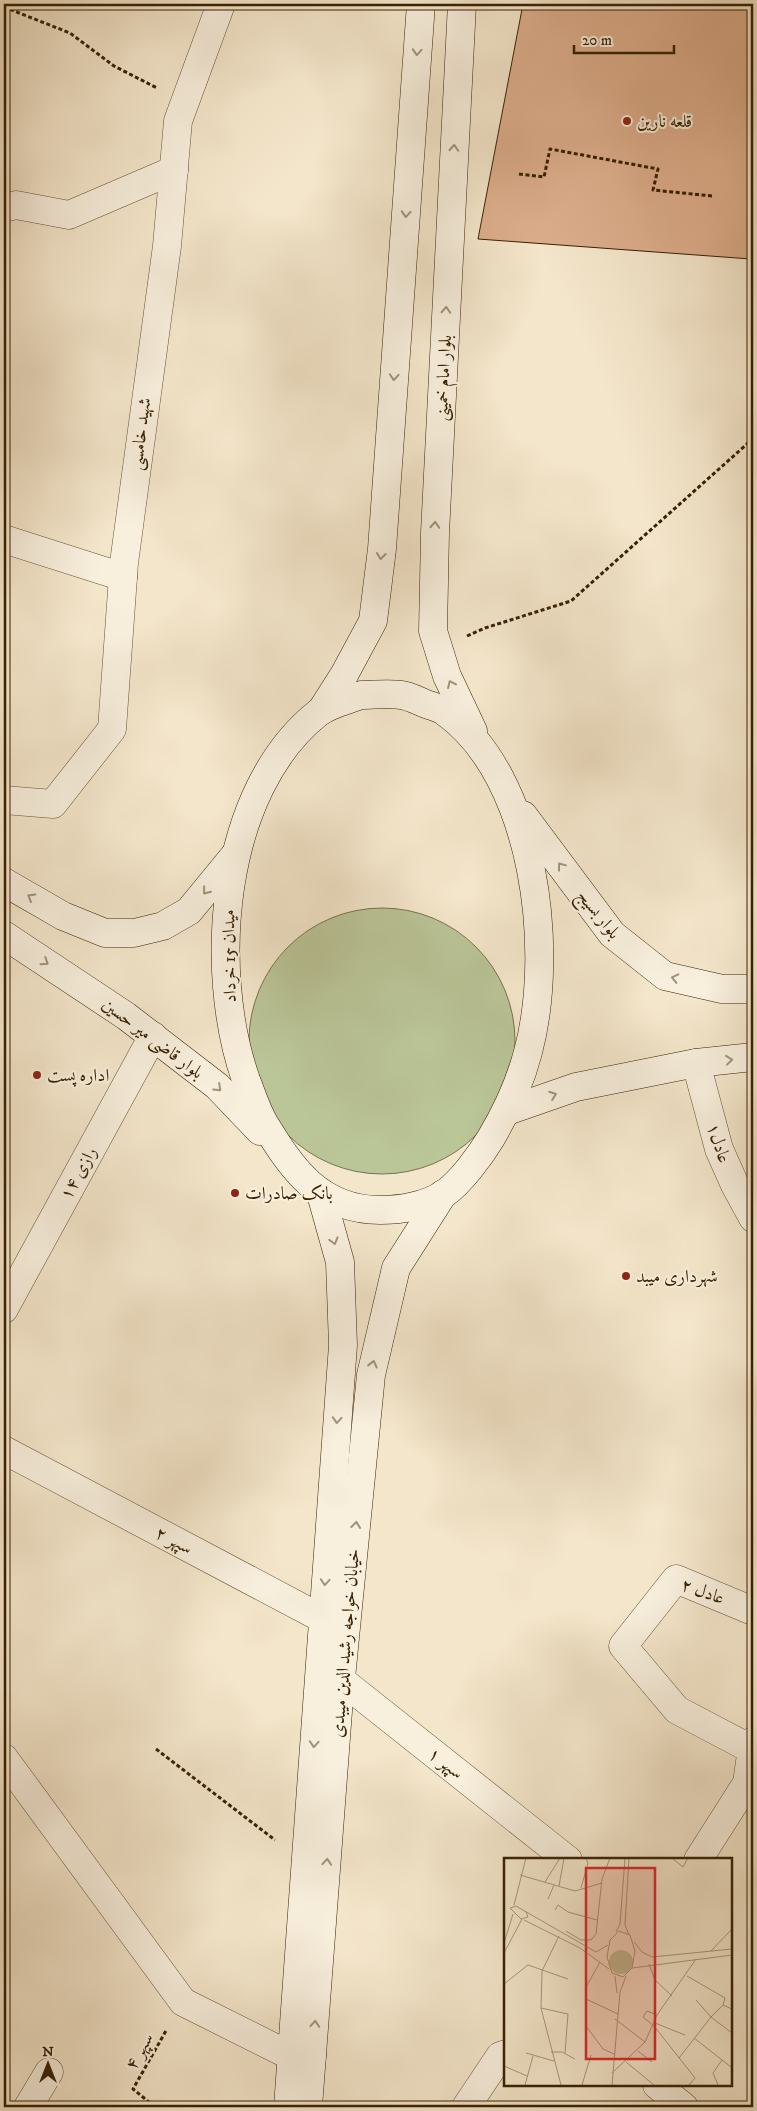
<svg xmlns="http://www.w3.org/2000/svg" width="757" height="2111" font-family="'IM FELL DW Pica',Amiri,serif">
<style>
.green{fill:#bac598;stroke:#78734d}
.building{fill:#dcad8b;stroke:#372102}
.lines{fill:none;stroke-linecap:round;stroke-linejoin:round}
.street-casing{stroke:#665234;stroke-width:29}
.secondary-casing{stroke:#372102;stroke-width:29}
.path{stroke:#372102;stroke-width:3;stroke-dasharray:4 2.5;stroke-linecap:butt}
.street{stroke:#f8efdd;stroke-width:28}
.secondary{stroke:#f8efdd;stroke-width:28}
.oneway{stroke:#a1927a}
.poi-dot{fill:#8f2418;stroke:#f8efdd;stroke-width:2}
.labels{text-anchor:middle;stroke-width:4;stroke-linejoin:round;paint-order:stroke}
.poi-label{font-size:18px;fill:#372102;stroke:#f8efdd;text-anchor:start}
.street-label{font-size:18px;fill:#372102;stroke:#f8efdd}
.inset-road{fill:none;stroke:#a8977b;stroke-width:1}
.view{fill:#d62828;fill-opacity:0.15;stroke:#d62828;stroke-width:2.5}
.inset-edge{fill:none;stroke:#372102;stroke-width:2.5}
</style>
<rect width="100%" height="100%" fill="#f4e6cb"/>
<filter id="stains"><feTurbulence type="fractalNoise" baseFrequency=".004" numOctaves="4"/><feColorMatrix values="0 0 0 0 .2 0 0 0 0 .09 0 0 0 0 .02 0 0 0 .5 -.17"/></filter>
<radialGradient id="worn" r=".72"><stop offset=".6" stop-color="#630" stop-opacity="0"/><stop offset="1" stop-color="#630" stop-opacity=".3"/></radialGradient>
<circle class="green" cx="382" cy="1041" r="133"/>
<path class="building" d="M 523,4 L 753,4 L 753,258 L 751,259 L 478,239 Z"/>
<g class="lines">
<g class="street-casing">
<g id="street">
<path d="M 4,208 L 16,205 L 69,215 L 174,170"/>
<path d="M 4,539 L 123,577"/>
<path d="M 4,800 L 53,804 L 112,729 L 124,563 L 167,246 L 178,121 L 221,4"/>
<path d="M 696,1063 L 719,1149 L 735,1185 L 753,1218"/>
<path d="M 4,1309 L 153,1036"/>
<path d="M 4,1450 L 323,1619 L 345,1619"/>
<path d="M 753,1611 L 676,1579 L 623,1646 L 677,1710 L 751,1749 L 753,1753"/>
<path d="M 320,1677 L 341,1680 L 568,1860"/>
<path d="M 4,1758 L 183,2002 L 291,2056 L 312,2056"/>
<path d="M 698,1860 L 747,1783 L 753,1741"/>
<path d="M 657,2085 L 684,2107"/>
<path d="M 28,2107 L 49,2072"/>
<path d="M 466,2107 L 500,2056 L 506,2054"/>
</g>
</g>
<g class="secondary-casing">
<g id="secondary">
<path d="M 462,4 L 435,533 L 433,631 L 447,676 L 473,731"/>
<path d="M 361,695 C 374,695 389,693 401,695 C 410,696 418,701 426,704 C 432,706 440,708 445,712 C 536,777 555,952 528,1052 C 520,1083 507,1111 491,1138 C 480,1156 461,1182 444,1194 C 426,1206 400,1210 380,1210 C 320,1210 292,1169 264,1123 C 256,1109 252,1095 246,1080 C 207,969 220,791 318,713 C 329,704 348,700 361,695 Z"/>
<path d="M 321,711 L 344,675 L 373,621 L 382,549 L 421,4"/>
<path d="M 523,815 L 612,934 L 665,976 L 722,989 L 753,989"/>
<path d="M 4,882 L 63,916 L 105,933 L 134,933 L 163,926 L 189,911 L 235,855"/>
<path d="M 4,935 L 126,1016 L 217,1086 L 260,1131"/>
<path d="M 507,1111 L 576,1087 L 696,1063 L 753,1057"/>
<path d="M 288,2107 L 343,1345 L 340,1262 L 321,1194"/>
<path d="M 308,2107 L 339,1698 L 371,1375 L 396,1268 L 443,1194"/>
</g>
</g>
<g class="path">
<path d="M 4,7 L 70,33 L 114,66 L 157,88"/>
<path d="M 519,174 L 544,177 L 550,149 L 658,169 L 653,190 L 712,196"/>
<path d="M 467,636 L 485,628 L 571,601 L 747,444 L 753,434"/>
<path d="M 156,1749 L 275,1840"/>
<path d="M 155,2107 L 133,2089 L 167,2029"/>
</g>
<use href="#street" class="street"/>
<use href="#secondary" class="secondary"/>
</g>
<defs><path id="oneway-chevron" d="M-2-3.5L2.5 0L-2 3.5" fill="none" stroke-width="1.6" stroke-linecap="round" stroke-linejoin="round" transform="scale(1.25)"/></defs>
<g class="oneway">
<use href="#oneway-chevron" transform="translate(417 52) rotate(94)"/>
<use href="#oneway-chevron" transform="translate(454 148) rotate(-87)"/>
<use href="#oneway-chevron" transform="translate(406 214) rotate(94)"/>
<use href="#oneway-chevron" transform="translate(446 310) rotate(-87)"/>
<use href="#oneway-chevron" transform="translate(394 377) rotate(94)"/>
<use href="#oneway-chevron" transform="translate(435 525) rotate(-87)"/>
<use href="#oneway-chevron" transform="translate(381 556) rotate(97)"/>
<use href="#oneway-chevron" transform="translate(451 684) rotate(-115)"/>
<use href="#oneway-chevron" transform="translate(561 866) rotate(-127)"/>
<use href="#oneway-chevron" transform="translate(206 891) rotate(129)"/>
<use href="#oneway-chevron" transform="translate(31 897) rotate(-150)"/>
<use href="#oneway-chevron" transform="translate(45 962) rotate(33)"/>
<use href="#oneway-chevron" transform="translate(675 978) rotate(-167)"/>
<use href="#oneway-chevron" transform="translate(729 1060) rotate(-6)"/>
<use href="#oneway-chevron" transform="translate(218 1088) rotate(43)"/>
<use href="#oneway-chevron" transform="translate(553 1095) rotate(-20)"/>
<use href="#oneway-chevron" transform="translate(334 1241) rotate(74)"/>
<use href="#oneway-chevron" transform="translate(373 1364) rotate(-76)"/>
<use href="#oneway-chevron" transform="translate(337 1420) rotate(94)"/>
<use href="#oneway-chevron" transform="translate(356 1525) rotate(-84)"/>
<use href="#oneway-chevron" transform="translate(325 1582) rotate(94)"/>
<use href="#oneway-chevron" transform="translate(314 1744) rotate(94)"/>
<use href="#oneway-chevron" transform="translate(327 1862) rotate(-86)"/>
<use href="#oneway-chevron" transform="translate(315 2024) rotate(-86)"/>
</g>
<g class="poi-dot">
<circle cx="627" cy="121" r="5"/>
<circle cx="37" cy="1075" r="5"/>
<circle cx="235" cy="1193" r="5"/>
<circle cx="626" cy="1276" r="5"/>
</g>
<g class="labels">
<g class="poi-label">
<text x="637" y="127">قلعه نارین</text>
<text x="47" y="1081">اداره پست</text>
<text x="245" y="1199">بانک صادرات</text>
<text x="636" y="1282">شهرداری میبد</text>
</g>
<g class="street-label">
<text transform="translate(443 378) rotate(-87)" y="6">بلوار امام خمینی</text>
<text transform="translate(140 434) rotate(-83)" y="6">شهید خامسی</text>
<text transform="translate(599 914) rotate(51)" y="6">بلوار بسیج</text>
<text transform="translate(229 956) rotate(-91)" y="6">میدان 15 خرداد</text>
<text transform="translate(153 1038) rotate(37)" y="6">بلوار قاضی میر حسین</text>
<text transform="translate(719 1143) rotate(72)" y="6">عادل۱</text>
<text transform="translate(78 1173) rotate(-61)" y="6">رازی ۱۴</text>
<text transform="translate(174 1540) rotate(28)" y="6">سپهر ۲</text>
<text transform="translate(703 1591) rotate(20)" y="6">عادل ۲</text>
<text transform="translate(345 1643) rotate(-85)" y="6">خیابان خواجه رشید الدین میبدی</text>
<text transform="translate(446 1763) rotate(38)" y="6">سپهر ۱</text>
<text transform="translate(139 2051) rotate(-60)" y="6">سپهر ۴</text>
</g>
</g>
<g transform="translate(504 1858)">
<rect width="228" height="228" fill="#f4e6cb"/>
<path d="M105 104a12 12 0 1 1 24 0a12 12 0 1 1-24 0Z" fill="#bac598"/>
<path class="inset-road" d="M 125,0 L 121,67 L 125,77M 168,0 L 179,9 L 184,0M 16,17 L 71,33 L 98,25M 41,24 L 56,0M 55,28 L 60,0M 77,30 L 84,5 L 82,0M 44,41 L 50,27M 10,47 L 22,0M 51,52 L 54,47 L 64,54 L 93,62M 22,54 L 24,59 L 17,61 L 6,50 L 12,48 L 92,94 L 104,87M 20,62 L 76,90 L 105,111M 62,73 L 77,82 L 87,82 L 92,76 L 98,21 L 106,0M 115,73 L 126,77 L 131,93 L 128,110 L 119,119 L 108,115 L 103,99 L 106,82 ZM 112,74 L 116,66 L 121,0M 55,78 L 38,113 L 37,150 L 57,227M 130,84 L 138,94 L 148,99 L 228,91M 0,85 L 9,56M 207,93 L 228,71M 0,95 L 18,61M 96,104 L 82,129 L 82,141 L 114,156M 145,106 L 151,122 L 168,138M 128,110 L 228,97M 111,118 L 113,135M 183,118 L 221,140 L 219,147M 0,126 L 24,107 L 64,121M 37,150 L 64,156 L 61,195M 228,151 L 219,147 L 207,159 L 228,175M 153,157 L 143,153 L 139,159 L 150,168 L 191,220 L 185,227M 111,161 L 141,184M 151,165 L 181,177M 82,168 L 99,191 L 110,196M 190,180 L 227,209M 134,193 L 148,204M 47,194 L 58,194 L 71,201M 22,195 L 50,203M 175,200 L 207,159 L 192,142M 122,204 L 150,227M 0,208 L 23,218M 108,215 L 141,184 L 153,157 L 192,101M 21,227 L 29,198M 78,227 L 87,197M 108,227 L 116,134 L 122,118M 214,227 L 209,215 L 218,202"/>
<path class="view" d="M 82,10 L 151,10 L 151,201 L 82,201 Z"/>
<rect width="228" height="228" class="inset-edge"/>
</g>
<rect width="757" height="2111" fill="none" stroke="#f4e6cb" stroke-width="20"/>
<rect x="5" y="5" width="747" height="2101" fill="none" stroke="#372102" stroke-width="2.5"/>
<rect x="10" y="10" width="737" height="2091" fill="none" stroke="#372102"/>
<g transform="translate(48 2064)" stroke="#f8efdd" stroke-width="4" paint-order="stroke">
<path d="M0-4L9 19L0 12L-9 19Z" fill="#372102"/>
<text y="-8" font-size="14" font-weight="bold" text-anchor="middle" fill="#372102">N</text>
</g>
<path d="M574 45v8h100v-8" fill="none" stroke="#372102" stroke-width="2.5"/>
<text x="582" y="45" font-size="15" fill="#372102" stroke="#f8efdd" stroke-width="4" paint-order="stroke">20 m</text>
<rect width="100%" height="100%" filter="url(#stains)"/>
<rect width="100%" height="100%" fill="url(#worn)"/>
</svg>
